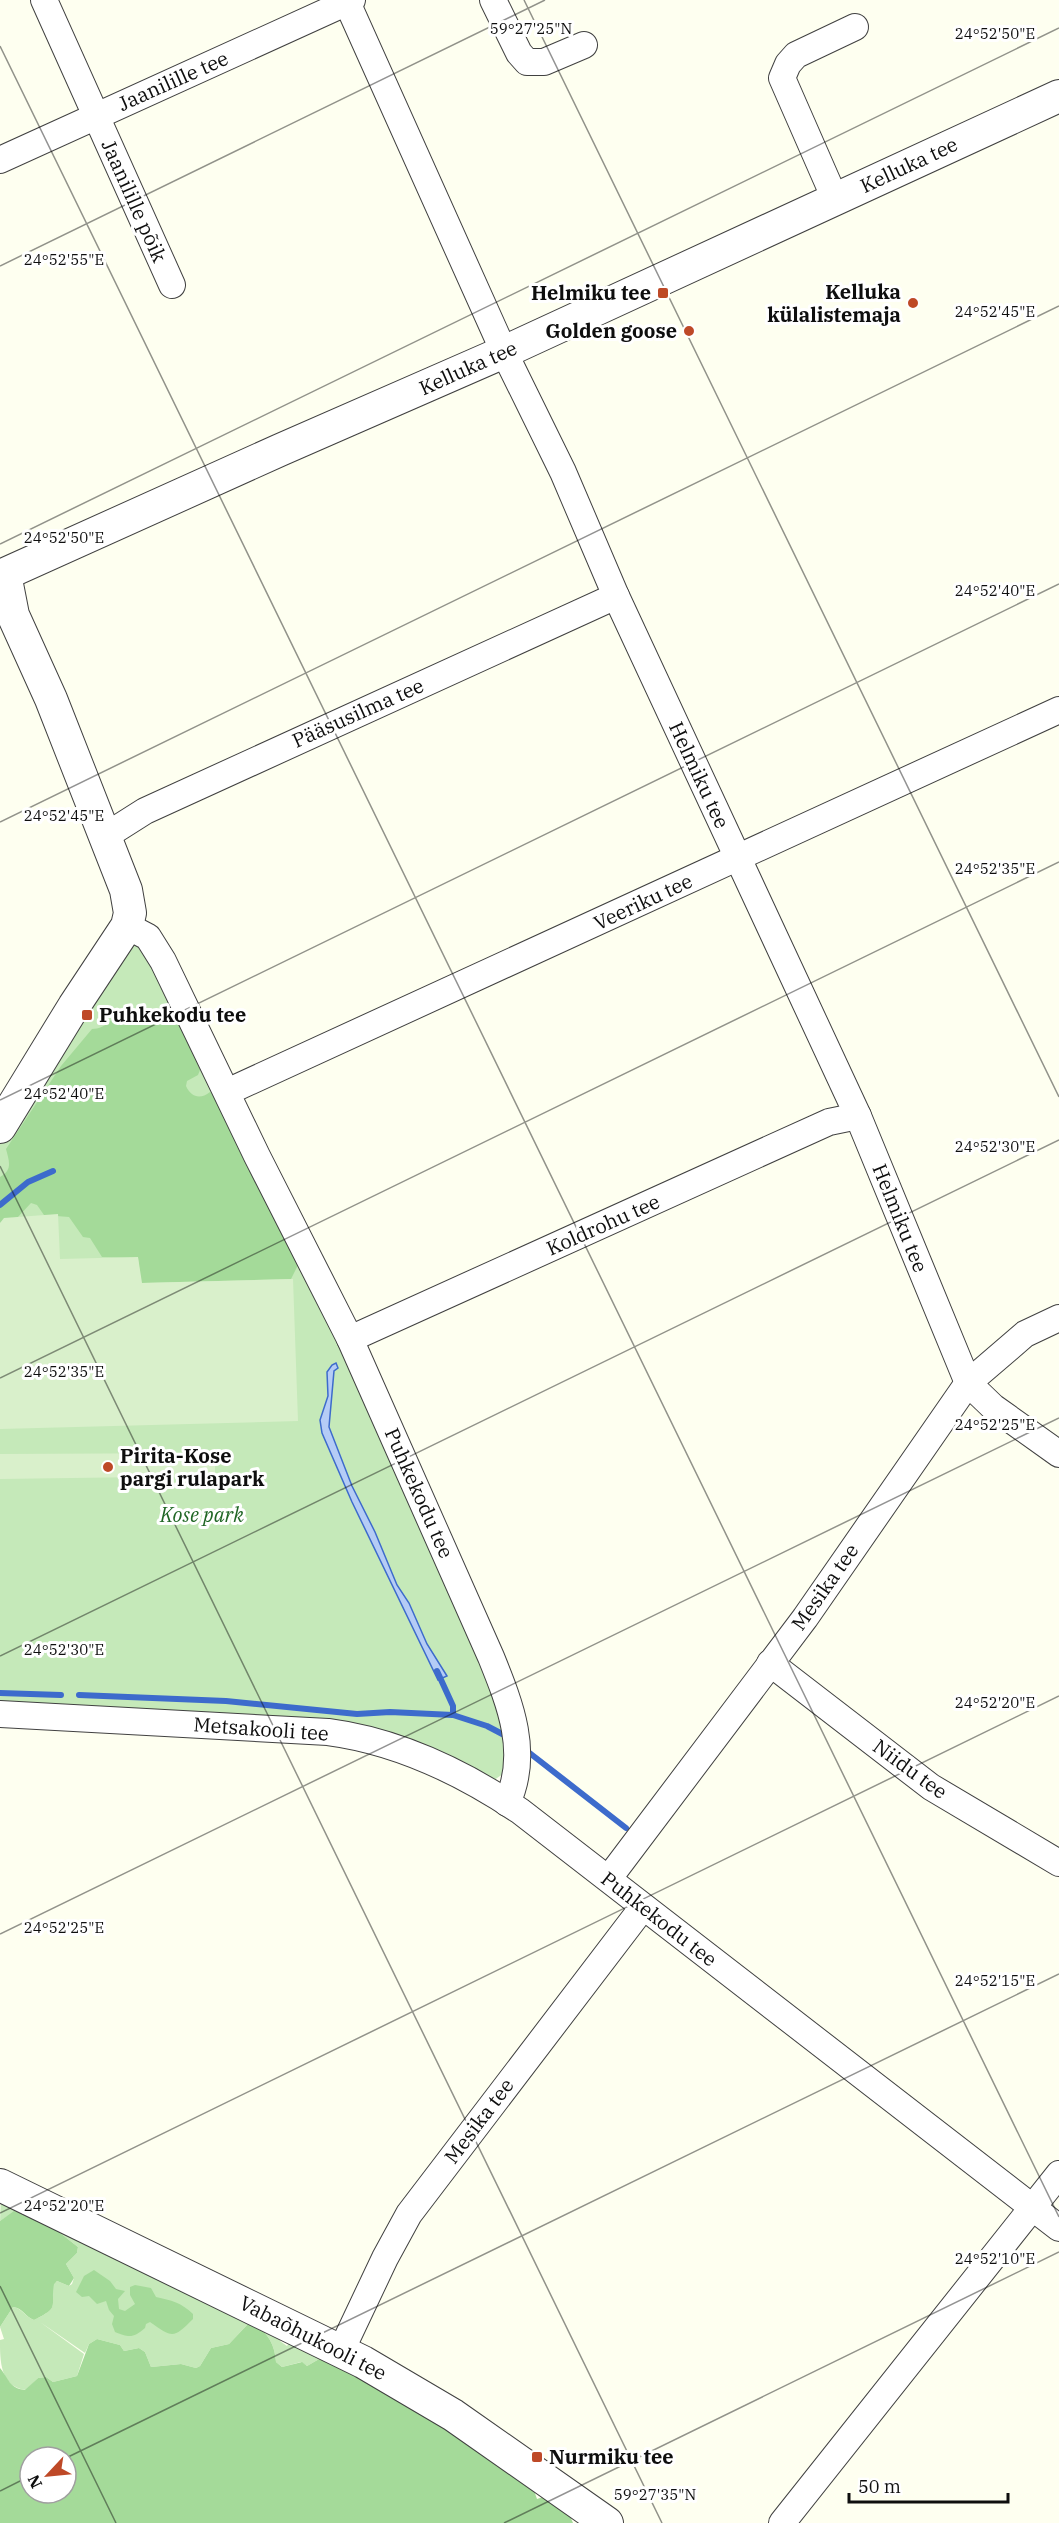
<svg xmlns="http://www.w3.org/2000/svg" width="1059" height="2523" font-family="'IBM Plex Serif',serif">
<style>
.green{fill:#c5e9b9}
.forest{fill:#a4da99;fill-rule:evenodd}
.pitch{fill:#d9f0cb}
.water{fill:#b5ccf6;stroke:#3d6bcc;stroke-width:1.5}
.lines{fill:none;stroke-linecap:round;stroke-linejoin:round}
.stream{stroke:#3d6bcc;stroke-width:6}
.minor-casing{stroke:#414141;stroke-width:28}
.tertiary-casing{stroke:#414141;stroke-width:34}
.minor{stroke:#fff;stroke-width:26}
.tertiary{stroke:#fff;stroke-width:32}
.ticks{fill:none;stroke:#0e0e0e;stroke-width:1.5;stroke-opacity:0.45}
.poi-dot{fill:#be4927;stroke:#fff;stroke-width:2}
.labels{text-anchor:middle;stroke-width:6;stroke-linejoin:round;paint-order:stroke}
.street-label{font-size:20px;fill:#0e0e0e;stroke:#fff}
.poi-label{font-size:20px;font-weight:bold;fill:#0e0e0e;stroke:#fff;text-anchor:end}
.park-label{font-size:20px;font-style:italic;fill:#1f6624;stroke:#fff}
.ticks-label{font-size:15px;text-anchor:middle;fill:#0e0e0e;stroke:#fff;stroke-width:6;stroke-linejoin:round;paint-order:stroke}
</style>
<rect width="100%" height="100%" fill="#fefff0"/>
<g class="green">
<path d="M 132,943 L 140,943 L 275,1201 L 511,1731 L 503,1774 L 491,1782 L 425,1752 L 0,1709 L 0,1143 Z"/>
<path d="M 1,2195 L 283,2334 L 280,2341 L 287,2346 L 292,2338 L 326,2355 L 307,2366 L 301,2362 L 282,2367 L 276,2362 C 275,2345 268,2332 253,2324 L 247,2325 L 229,2344 L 211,2348 L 200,2366 L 196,2368 L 181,2364 L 151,2367 L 145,2352 L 139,2348 L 124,2351 L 120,2345 L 97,2339 L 89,2344 L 85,2353 L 40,2322 L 84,2354 L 77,2376 L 53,2382 L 46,2377 L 38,2378 L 26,2390 C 0,2387 0,2361 0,2340 L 4,2339 L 0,2327 L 13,2307 C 22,2308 25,2317 34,2320 C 61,2307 50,2307 53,2284 L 57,2281 L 69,2286 L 72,2284 L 74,2278 L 66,2264 L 77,2253 L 78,2247 L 46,2222 L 14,2212 L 0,2221 Z"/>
</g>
<g class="forest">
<path d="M 163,1010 L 179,1019 L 200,1070 L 198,1075 L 187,1081 L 186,1086 C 191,1097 200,1100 210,1092 L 214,1095 L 299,1263 L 291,1279 L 141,1283 L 138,1258 L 102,1257 L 90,1238 L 83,1237 L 69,1217 L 44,1215 L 37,1205 L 31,1203 L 18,1217 L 0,1223 L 0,1177 C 13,1170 9,1161 6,1149 L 61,1066 L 92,1029 C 109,1028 108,1019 121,1014 C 134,1009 150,1012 163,1010 Z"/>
<path d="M 14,2211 L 46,2222 L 78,2247 L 77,2253 L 66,2264 L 74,2278 L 69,2286 L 57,2281 L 54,2284 C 50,2307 61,2307 34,2320 C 25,2317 23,2308 13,2307 L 0,2327 L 0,2221 Z"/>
<path d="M 94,2270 L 110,2281 L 116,2289 L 125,2291 L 118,2299 L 119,2309 L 125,2311 L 135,2304 L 130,2295 L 130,2287 L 135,2285 L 151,2288 L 156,2297 C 171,2300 182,2303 193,2314 L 193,2319 C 173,2339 173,2338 150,2322 L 146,2324 L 145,2328 C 133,2338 130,2338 115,2332 L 112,2324 L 114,2316 L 109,2310 L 106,2301 L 97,2304 L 89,2296 L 82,2297 L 76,2292 L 84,2276 Z"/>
<path d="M 253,2324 C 268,2332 275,2345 276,2362 L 282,2367 L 302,2362 L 307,2366 L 326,2355 L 356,2371 L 531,2482 L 537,2499 L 546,2496 L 567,2509 L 573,2523 L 0,2523 L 0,2368 C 9,2379 9,2388 25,2390 L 38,2378 L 46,2377 L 53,2382 L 77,2376 L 89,2344 L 97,2339 L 120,2345 L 124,2351 L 139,2348 L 145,2352 L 151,2367 L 181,2364 L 196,2368 L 200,2366 L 211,2348 L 229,2344 L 247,2325 ZM 30,2457 L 66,2457 L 66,2493 L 30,2493 Z"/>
</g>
<g class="pitch">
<path d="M 58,1214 L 60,1259 L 138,1257 L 142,1283 L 293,1279 L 298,1421 L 0,1429 L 0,1223 L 4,1218 Z"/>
<path d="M 215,1453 L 215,1476 L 0,1479 L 0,1454 Z"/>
</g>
<path class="water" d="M 336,1363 L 338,1368 L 334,1371 L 329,1427 L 352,1486 L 375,1532 L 397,1585 L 409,1603 L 427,1644 L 447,1676 L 438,1680 L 352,1502 L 322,1433 L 320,1420 L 328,1396 L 327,1372 L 332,1365 Z"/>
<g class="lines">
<g class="stream">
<path d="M 0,1205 L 28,1182 L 53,1171"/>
<path d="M 437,1671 L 453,1706 L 453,1715"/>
<path d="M 0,1693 L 61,1695"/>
<path d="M 79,1695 L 226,1701 L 357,1714 L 390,1712 L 453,1715 L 487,1726 L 508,1737"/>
<path d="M 527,1751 L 626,1828"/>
</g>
<g class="minor-casing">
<g id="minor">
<path d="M 44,0 L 172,285"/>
<path d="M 346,0 L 504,352 L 563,472 L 616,596 L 858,1116 L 968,1383 L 993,1407 L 1059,1454"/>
<path d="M 493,0 L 519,53 L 527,62 L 544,62 L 584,45"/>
<path d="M 0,160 L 352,0"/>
<path d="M 835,199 L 782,78 L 788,64 L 796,55 L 855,27"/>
<path d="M 104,837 L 145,811 L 616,596"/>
<path d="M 127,926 L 148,937 L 163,961 L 257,1156 L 350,1339 L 491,1657 C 510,1704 530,1753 507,1803"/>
<path d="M 227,1092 L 1059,710"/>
<path d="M 350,1339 L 829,1122 L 858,1116"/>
<path d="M 770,1663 L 931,1787 L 1059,1863"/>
<path d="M 0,1714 L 328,1732 C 397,1741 462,1772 520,1811 L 1059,2228"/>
<path d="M 609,1878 L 805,1618 L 968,1383 L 1025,1334 L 1059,1318"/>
<path d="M 341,2351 L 385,2258 L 409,2214 L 643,1907"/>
<path d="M 782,2523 L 1059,2174"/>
</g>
</g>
<g class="tertiary-casing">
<g id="tertiary">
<path d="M 0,1127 L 74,1006 L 127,926 L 130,913 L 126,890 L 51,699 L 13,615 L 5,574 L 280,450 L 504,352 L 1059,96"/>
<path d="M 0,2185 L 363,2362 L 453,2415 L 607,2523"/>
</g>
</g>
<use href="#minor" class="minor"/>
<use href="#tertiary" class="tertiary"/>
</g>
<path class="ticks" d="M 524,0 L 1059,1097M 0,46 L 1059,2217M 0,266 L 545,0M 0,544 L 1059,28M 0,822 L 1059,306M 0,1100 L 1059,584M 0,1166 L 662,2523M 0,1378 L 1059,862M 0,1656 L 1059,1140M 0,1934 L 1059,1418M 0,2213 L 1059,1696M 0,2286 L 116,2523M 66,2458 L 1059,1974M 0,2491 L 30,2476M 504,2523 L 1059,2252"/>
<g class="poi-dot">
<rect x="657" y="287" width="12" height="12" rx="3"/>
<circle cx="913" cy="303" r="6"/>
<circle cx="689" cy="331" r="6"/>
<rect x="81" y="1009" width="12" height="12" rx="3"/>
<circle cx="108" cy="1467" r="6"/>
<rect x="531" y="2451" width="12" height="12" rx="3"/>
</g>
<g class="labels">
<g class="street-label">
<text transform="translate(173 81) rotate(-24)" y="7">Jaanilille tee</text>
<text transform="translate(909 165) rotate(-25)" y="7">Kelluka tee</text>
<text transform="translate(134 201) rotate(66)" y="7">Jaanilille põik</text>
<text transform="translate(468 368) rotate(-24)" y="7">Kelluka tee</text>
<text transform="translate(358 713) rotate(-24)" y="7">Pääsusilma tee</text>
<text transform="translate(699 775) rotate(65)" y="7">Helmiku tee</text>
<text transform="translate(643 902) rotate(-25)" y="7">Veeriku tee</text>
<text transform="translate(900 1218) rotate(68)" y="7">Helmiku tee</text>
<text transform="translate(603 1225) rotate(-24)" y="7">Koldrohu tee</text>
<text transform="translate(419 1493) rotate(66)" y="7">Puhkekodu tee</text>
<text transform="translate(825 1587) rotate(-55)" y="7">Mesika tee</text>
<text transform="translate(261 1729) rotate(4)" y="7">Metsakooli tee</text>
<text transform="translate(910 1769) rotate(36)" y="7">Niidu tee</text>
<text transform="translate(659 1919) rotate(38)" y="7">Puhkekodu tee</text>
<text transform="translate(479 2121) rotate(-53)" y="7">Mesika tee</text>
<text transform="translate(313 2338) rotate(27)" y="7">Vabaõhukooli tee</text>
</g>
<g class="poi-label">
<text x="901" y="299">Kelluka<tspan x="901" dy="23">külalistemaja</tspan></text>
<text x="651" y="300">Helmiku tee</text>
<text x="677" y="338">Golden goose</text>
<text x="99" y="1022" text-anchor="start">Puhkekodu tee</text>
<text x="120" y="1463" text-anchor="start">Pirita-Kose<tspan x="120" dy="23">pargi rulapark</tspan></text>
<text x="549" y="2464" text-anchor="start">Nurmiku tee</text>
</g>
<g class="park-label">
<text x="202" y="1522">Kose park</text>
</g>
</g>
<g class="ticks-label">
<text x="531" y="34">59°27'25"N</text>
<text x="995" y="39">24°52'50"E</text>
<text x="64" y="265">24°52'55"E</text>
<text x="995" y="317">24°52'45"E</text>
<text x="64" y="543">24°52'50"E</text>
<text x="995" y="596">24°52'40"E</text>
<text x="64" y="821">24°52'45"E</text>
<text x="995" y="874">24°52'35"E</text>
<text x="64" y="1099">24°52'40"E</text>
<text x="995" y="1152">24°52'30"E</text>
<text x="64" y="1377">24°52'35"E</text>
<text x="995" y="1430">24°52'25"E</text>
<text x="64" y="1655">24°52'30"E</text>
<text x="995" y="1708">24°52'20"E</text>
<text x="64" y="1933">24°52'25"E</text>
<text x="995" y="1986">24°52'15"E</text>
<text x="64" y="2211">24°52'20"E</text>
<text x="995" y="2264">24°52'10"E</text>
<text x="655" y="2500">59°27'35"N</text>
</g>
<g transform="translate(48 2475) rotate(244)"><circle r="28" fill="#ffffff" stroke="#9f9f9f" stroke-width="1.5"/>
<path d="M0-4.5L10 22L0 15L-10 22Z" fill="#be4927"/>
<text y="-9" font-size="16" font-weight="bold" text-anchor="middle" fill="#0e0e0e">N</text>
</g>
<path d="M849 2493v9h159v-9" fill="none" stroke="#0e0e0e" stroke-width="3"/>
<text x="858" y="2493" font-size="18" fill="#0e0e0e" stroke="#ffffff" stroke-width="4.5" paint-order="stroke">50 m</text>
</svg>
